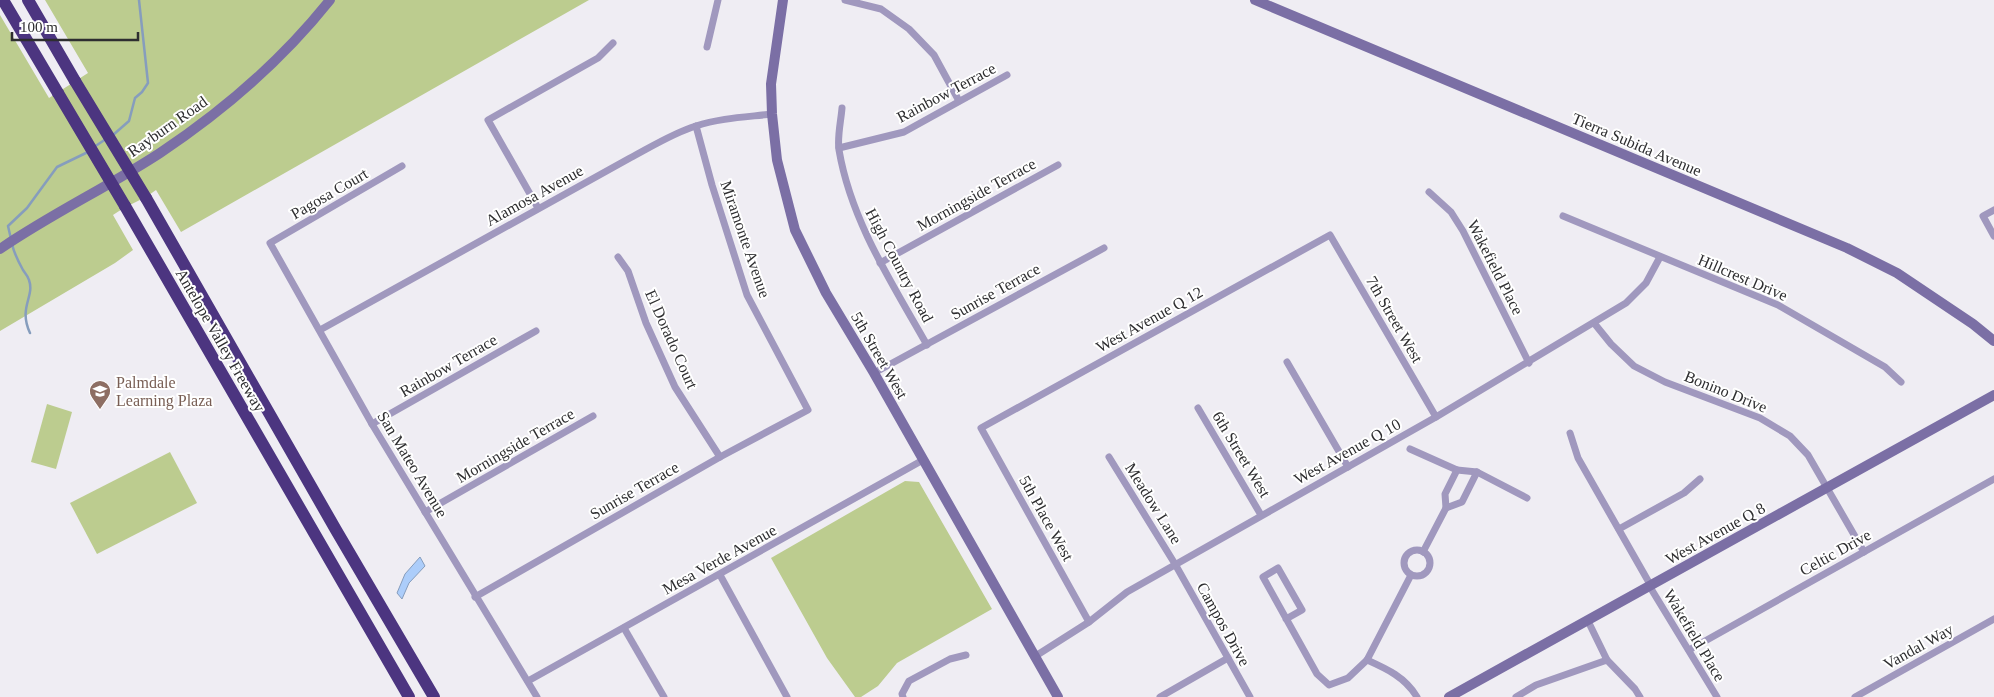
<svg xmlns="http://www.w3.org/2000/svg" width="1994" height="697" font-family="'Times New Roman',serif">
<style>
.green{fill:#bccc8f}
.water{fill:#accdfa;stroke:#869dbd}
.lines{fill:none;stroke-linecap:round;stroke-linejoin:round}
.stream{stroke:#869dbd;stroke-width:2.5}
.street{stroke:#a098be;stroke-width:7}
.secondary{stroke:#7b6fa5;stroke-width:10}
.highway{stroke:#4c3580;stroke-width:12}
.highway-bridge{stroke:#4c3580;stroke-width:12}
.labels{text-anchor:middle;stroke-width:4;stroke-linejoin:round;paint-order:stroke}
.street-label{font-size:16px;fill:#2e2e30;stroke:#fff}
.education-label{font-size:16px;fill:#785e54;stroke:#fff;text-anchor:start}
</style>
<rect width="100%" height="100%" fill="#efedf3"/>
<g class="green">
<path d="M 45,0 L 589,0 L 181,232 L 156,190 C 143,200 127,205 113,215 L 133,250 L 115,263 L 0,331 L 0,15 L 49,98 L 88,73 Z"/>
<path d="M 47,404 L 72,412 L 56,469 L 31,462 Z"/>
<path d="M 170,452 L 197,503 L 97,554 L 70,503 Z"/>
<path d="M 905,481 L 919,482 L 992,609 L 897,663 L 878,686 L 861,697 L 855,697 L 827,658 L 771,558 Z"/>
</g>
<path class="water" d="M 420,557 L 425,566 L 409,583 L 402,599 L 397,593 L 405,574 Z"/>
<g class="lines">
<g class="stream">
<path d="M 113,135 L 129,121 L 135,98 L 142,92 L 148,83 L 139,0"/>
<path d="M 94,147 L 106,139"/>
<path d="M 11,239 L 8,226 L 27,208 L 57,167 L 88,152"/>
<path d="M 12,244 C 14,253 18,261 23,270 C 25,273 28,276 29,280 C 35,297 18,307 30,333"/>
</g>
<g class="street">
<path d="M 845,0 L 881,9 L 909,29 L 934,55 L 959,101"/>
<path d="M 707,47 L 718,0"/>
<path d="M 842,108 C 841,121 837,137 839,150 C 851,221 892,283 927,345"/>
<path d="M 839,148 L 904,132 L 1007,75"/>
<path d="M 402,166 L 270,243 L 372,424 L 537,697"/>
<path d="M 1429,192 L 1451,212 L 1463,231 L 1529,363"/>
<path d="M 538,208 L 488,120 L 598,58 L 613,43"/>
<path d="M 1994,210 L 1983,216 L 1994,236"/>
<path d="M 1563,216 L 1778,305 L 1885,367 L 1901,382"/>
<path d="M 618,257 L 628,271 L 646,323 L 675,387 L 720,457"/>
<path d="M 880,263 L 1058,165"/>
<path d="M 1594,323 L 1611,344 L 1634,366 L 1665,382 L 1760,418 L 1790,436 L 1808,455 L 1864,552"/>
<path d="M 320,330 L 630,158 C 651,147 673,133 696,126 C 720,118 747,117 772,114"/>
<path d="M 1287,362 L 1348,467"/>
<path d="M 874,373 L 1104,248"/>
<path d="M 1198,408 L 1261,515"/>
<path d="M 372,424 L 536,331"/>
<path d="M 1570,433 L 1578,458 L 1651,586"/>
<path d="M 1410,449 L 1457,470"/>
<path d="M 1109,457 L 1175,564 L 1250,697"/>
<path d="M 1446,508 L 1462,502 L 1477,472"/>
<path d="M 425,512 L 593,416"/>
<path d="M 1619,529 L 1684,493 L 1700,479"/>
<circle cx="1417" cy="563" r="13"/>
<path d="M 1423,552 L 1446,508 L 1445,494 L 1457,470 L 1477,472 L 1527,498"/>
<path d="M 720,575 L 787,697"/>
<path d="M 1650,587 L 1717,697"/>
<path d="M 475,597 L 720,457 L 808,410 L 747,295 L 712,185 L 696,126"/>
<path d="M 1286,619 L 1302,610 L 1278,568 L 1263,577 L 1317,674 L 1329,685 L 1348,678 L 1367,660 L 1411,575"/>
<path d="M 1588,621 L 1607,660"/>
<path d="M 1089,622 L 981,428 L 1330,235 L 1436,417"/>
<path d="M 624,628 L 664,697"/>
<path d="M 1689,650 L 1994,479"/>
<path d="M 1034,657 L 1089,622 L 1127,592 L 1436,417 L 1626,303 L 1646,283 L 1660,257"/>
<path d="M 1367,660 C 1387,669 1405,677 1417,697"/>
<path d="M 528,681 L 923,460"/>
<path d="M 903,697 L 902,694 L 909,681 L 950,659 L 966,655"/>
<path d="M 1160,697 L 1228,658"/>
<path d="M 1516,697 L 1536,685 L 1607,660 L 1635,689 L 1640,697"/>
<path d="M 1855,697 L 1994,619"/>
</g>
<g class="secondary">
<path d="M 783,0 L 771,84 L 772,114 L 777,160 L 795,230 L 826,293 L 874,373 L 1058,697"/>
<path d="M 1255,0 L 1847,248 L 1897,273 L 1973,324 L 1994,341"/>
<path d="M 0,249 C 51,214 108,187 160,153 C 223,111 283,59 330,0"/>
<path d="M 1449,697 L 1994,395"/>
</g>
<g class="highway">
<path d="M 3,0 L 58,93"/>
<path d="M 28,0 L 75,81"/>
<path d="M 146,198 L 336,530 L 434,697"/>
<path d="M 125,206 L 409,697"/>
</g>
<g class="highway-bridge">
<path d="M 75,81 L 146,198"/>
<path d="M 58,93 L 125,206"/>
</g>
</g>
<defs>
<g id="school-pin" transform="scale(1.125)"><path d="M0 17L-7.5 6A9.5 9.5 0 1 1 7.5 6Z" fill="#8d6e63" stroke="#fff"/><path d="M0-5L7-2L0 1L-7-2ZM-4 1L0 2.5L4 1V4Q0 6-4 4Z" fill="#fff"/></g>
</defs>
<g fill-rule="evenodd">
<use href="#school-pin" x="100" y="391"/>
</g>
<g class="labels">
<g class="street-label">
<text transform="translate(946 92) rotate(-28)" y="6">Rainbow Terrace</text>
<text transform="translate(167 126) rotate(-35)" y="6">Rayburn Road</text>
<text transform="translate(1637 144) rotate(23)" y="6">Tierra Subida Avenue</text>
<text transform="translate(329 193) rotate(-30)" y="6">Pagosa Court</text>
<text transform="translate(976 194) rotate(-29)" y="6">Morningside Terrace</text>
<text transform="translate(534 195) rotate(-29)" y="6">Alamosa Avenue</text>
<text transform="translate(746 239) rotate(71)" y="6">Miramonte Avenue</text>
<text transform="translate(900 265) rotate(62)" y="6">High Country Road</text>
<text transform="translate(1496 267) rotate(63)" y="6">Wakefield Place</text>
<text transform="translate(1743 277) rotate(23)" y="6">Hillcrest Drive</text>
<text transform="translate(995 291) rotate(-29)" y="6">Sunrise Terrace</text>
<text transform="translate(1149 319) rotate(-29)" y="6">West Avenue Q 12</text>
<text transform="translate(1395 319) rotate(60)" y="6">7th Street West</text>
<text transform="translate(672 339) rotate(66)" y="6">El Dorado Court</text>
<text transform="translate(221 340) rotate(60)" y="6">Antelope Valley Freeway</text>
<text transform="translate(880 355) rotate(60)" y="6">5th Street West</text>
<text transform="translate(448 365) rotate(-30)" y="6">Rainbow Terrace</text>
<text transform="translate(1726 391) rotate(22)" y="6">Bonino Drive</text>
<text transform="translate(515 445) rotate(-30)" y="6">Morningside Terrace</text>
<text transform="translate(1347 451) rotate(-29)" y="6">West Avenue Q 10</text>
<text transform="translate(1242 454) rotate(59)" y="6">6th Street West</text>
<text transform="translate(413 464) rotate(59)" y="6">San Mateo Avenue</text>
<text transform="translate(634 490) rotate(-30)" y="6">Sunrise Terrace</text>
<text transform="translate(1154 503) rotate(58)" y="6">Meadow Lane</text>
<text transform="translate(1047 518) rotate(61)" y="6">5th Place West</text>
<text transform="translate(1715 533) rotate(-29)" y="6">West Avenue Q 8</text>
<text transform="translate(1835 552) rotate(-29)" y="6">Celtic Drive</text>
<text transform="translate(719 559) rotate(-29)" y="6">Mesa Verde Avenue</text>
<text transform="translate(1224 624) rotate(61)" y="6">Campos Drive</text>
<text transform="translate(1695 635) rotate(59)" y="6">Wakefield Place</text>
<text transform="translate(1918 646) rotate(-29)" y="6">Vandal Way</text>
</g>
<g class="education-label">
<text x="116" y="388">Palmdale<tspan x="116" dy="18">Learning Plaza</tspan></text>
</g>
</g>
<path d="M12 32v8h126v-8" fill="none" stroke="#2e2e30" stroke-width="2.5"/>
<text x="20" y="32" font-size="15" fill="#2e2e30" stroke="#ffffff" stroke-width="4" paint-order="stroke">100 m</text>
</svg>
